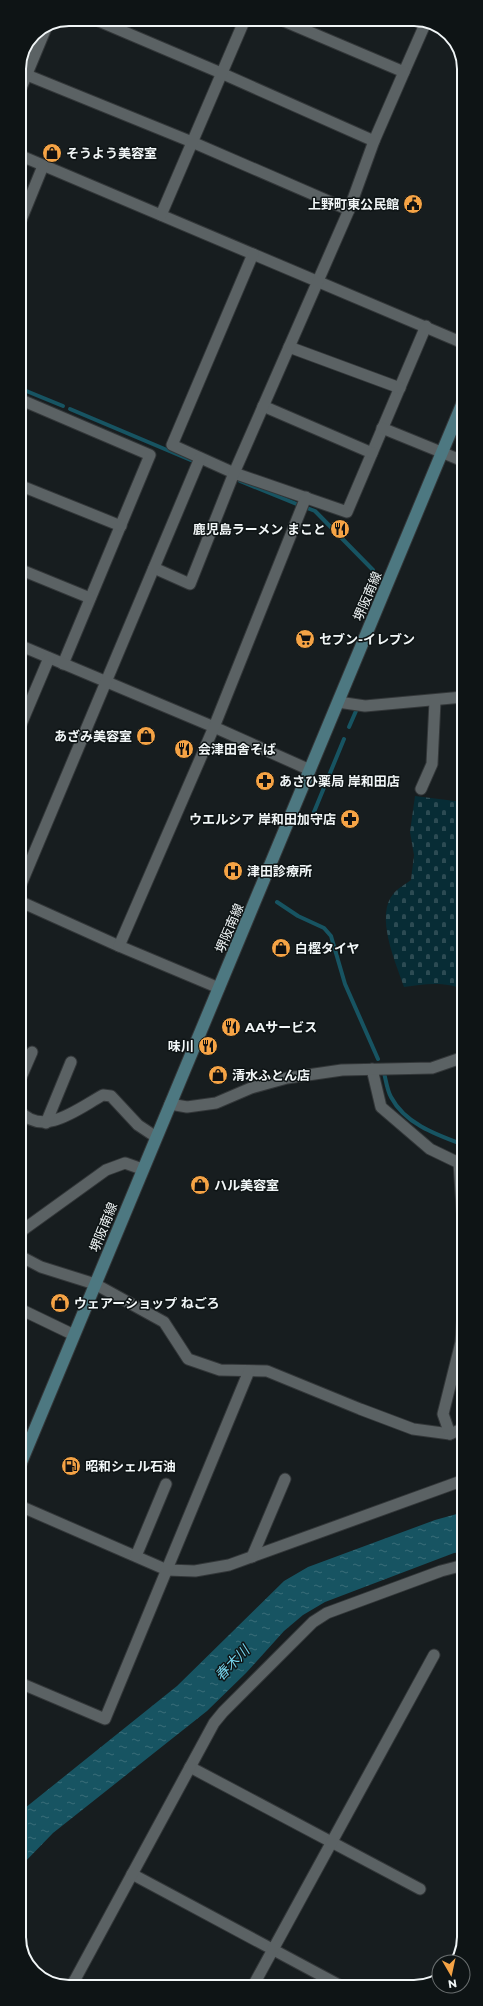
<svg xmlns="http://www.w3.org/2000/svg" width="483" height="2006" font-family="Montserrat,'Noto Sans JP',sans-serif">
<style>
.cemetery{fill:url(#cemetery-stones)}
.water{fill:url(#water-ripples)}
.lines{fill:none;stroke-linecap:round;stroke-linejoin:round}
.stream{stroke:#175462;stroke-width:4}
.street-casing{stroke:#333739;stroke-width:13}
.secondary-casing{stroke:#333739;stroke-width:14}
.street{stroke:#5b6264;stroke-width:11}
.secondary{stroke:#4d7881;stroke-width:12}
.labels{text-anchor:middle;stroke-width:3;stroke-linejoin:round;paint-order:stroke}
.poi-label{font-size:13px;font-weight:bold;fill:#f1f6f7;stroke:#0e1415;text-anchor:start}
.street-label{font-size:13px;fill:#f1f6f7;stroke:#0e1415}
.water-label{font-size:14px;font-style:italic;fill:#76d3eb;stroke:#0e1415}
.rim{fill:none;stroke:#f1f6f7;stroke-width:2}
</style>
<defs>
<pattern id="cemetery-stones" width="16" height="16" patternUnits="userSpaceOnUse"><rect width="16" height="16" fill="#072c35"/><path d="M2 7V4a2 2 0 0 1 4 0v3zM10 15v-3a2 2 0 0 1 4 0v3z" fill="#2c4b53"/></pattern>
<pattern id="water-ripples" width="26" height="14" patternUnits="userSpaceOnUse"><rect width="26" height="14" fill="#175462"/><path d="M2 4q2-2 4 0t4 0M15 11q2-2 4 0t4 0" fill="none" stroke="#396d79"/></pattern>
</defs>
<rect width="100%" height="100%" fill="#171d1f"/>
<path class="cemetery" d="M 415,796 L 463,802 L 464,990 C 446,981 423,984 404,987 C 396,963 374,915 394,893 C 398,888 406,884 411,880 L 414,855 L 410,832 Z"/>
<path class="water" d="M 464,1512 L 464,1552 L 454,1553 L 325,1602 L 303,1615 L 284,1631 L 246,1673 L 207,1711 L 53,1833 L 20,1867 L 20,1812 L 177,1686 L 284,1581 L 308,1567 L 435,1520 Z"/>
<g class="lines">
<g class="stream">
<path d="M 19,388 L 63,406"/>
<path d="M 70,409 L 193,461"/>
<path d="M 240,481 L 299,505"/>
<path d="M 307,508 L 315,511 L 373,570"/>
<path d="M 349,727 L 356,711"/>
<path d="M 314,812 L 344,739"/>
<path d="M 277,902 L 298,916 L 324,928 L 331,936 L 345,984 L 378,1059"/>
<path d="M 384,1073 C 386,1080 387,1090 391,1097 C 405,1124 437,1135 464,1145"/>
</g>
<g class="street-casing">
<g id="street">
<path d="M 94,19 L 221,73 L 374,141"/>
<path d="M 279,19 L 404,72 L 426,22"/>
<path d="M 27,75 L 192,142 L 349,210"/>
<path d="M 19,93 L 46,28"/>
<path d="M 19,155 L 463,343"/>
<path d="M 161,215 L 245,19"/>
<path d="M 19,225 L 43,166"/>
<path d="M 253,254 L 172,445 L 234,473 L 347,512 L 426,326"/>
<path d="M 289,347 L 400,388"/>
<path d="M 19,399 L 150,455 L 63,664"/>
<path d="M 263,406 L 372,453"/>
<path d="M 382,428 L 463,461"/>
<path d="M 19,485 L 121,526"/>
<path d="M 154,568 L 190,584 L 234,473 L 349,210 L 374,141 L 404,72"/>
<path d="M 19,569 L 90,598"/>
<path d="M 19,645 L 214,727 L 310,770"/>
<path d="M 338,702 L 365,706 L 463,697"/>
<path d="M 19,729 L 49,658"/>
<path d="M 421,789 L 432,764 L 435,701"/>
<path d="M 19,889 L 200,458"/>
<path d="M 19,901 L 119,946 L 219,988"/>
<path d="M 119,946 L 214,727 L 306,497"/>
<path d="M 372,1069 L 381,1107 L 430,1149 L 459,1163 L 464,1236"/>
<path d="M 19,1082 L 32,1052"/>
<path d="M 170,1104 L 187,1107 L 216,1103 L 251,1088 L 287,1078 L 342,1070 L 432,1068 L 464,1057"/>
<path d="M 20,1111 C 43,1138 79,1108 103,1095 L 111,1096 L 138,1125 L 156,1137"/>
<path d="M 46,1123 L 71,1062"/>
<path d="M 20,1232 L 106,1170 L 125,1163 L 142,1169"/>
<path d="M 20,1256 L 41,1267 L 95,1284 L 164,1322 L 188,1359 L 220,1370 L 267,1371 L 360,1409 L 413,1429 L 450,1434 L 464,1428"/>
<path d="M 20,1309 L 74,1335"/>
<path d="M 450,1434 L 443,1414 L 461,1342 L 464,1299"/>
<path d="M 20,1506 L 167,1570 L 195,1571 L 229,1565 L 464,1480"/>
<path d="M 136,1556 L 166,1484"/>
<path d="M 252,1557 L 285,1479"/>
<path d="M 20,1683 L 105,1719 L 249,1371"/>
<path d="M 190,1767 L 420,1889"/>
<path d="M 132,1874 L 341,1986"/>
<path d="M 74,1981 L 84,1987"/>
<path d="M 253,1986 L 434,1655"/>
<path d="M 71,1987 L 214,1723 L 223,1712 L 313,1622 L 327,1613 L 441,1571 L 464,1565"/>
</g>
</g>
<g class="secondary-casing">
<path id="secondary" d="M 20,1465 L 463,402"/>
</g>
<use href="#street" class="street"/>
<use href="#secondary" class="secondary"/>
</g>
<defs>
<g id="shop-disc" transform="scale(1)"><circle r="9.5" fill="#f5a345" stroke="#0e1415"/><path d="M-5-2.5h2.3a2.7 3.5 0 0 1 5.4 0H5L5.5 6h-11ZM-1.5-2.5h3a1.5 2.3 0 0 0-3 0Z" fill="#111"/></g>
<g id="civic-disc" transform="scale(1)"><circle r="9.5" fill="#f5a345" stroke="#0e1415"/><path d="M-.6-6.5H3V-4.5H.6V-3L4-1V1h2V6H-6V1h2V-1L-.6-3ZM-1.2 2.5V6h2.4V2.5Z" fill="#111"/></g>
<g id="restaurant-disc" transform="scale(1)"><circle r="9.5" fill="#f5a345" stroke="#0e1415"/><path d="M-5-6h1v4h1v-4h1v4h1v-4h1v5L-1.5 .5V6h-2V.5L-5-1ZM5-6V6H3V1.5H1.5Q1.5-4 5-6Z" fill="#111"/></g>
<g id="supermarket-disc" transform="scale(1)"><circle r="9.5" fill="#f5a345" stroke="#0e1415"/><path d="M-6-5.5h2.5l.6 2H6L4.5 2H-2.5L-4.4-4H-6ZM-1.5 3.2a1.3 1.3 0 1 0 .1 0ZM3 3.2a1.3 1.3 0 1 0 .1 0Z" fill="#111"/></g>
<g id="pharmacy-disc" transform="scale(1)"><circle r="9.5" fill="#f5a345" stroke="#0e1415"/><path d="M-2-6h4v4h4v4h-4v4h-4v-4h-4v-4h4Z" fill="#111"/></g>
<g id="hospital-disc" transform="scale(1)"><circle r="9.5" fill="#f5a345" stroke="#0e1415"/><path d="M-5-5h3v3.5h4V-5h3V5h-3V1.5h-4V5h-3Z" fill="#111"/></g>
<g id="fuel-disc" transform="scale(1)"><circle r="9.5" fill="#f5a345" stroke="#0e1415"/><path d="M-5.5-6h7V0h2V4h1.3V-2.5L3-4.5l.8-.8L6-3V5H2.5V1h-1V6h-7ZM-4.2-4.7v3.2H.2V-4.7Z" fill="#111"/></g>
</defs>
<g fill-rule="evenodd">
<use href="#shop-disc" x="52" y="153"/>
<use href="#civic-disc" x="413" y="204"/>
<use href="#restaurant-disc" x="340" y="529"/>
<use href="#supermarket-disc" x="305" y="639"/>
<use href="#shop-disc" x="146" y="736"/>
<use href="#restaurant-disc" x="184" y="749"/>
<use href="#pharmacy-disc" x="265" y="781"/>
<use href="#pharmacy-disc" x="350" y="819"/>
<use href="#hospital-disc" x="233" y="871"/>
<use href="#shop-disc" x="281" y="948"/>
<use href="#restaurant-disc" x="231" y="1027"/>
<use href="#restaurant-disc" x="208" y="1046"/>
<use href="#shop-disc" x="218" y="1075"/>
<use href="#shop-disc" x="200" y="1185"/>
<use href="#shop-disc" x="60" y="1303"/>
<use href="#fuel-disc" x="71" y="1466"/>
</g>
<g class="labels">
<g class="poi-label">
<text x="66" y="158">そうよう美容室</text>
<text x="399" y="209" text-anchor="end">上野町東公民館</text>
<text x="326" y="534" text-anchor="end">鹿児島ラーメン まこと</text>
<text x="319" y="644">セブン-イレブン</text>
<text x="132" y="741" text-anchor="end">あざみ美容室</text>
<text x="198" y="754">会津田舎そば</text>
<text x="279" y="786">あさひ薬局 岸和田店</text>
<text x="336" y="824" text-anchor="end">ウエルシア 岸和田加守店</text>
<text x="247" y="876">津田診療所</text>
<text x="295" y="953">白樫タイヤ</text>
<text x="245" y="1032">AAサービス</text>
<text x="194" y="1051" text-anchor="end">味川</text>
<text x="232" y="1080">清水ふとん店</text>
<text x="214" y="1190">ハル美容室</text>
<text x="74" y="1308">ウェアーショップ ねごろ</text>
<text x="85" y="1471">昭和シェル石油</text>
</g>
<g class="street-label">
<text transform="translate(367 596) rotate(-67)" y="5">堺阪南線</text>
<text transform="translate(229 928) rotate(-67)" y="5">堺阪南線</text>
<text transform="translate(103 1227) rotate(-68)" y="5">堺阪南線</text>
</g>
<g class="water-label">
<text transform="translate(232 1663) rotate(-46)" y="5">春木川</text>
</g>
</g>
<path d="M0 0H483V2006H0ZM69 26H414A43 43 0 0 1 457 69V1937A43 43 0 0 1 414 1980H69A43 43 0 0 1 26 1937V69A43 43 0 0 1 69 26Z" fill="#0e1415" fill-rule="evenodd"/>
<path class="rim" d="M69 26H414A43 43 0 0 1 457 69V1937A43 43 0 0 1 414 1980H69A43 43 0 0 1 26 1937V69A43 43 0 0 1 69 26Z"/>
<g transform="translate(451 1974) rotate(171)"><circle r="19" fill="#0e1415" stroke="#696e6f"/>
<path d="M0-3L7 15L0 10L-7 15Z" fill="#f5a345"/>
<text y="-6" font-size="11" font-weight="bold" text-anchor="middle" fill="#f1f6f7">N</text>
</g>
</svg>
